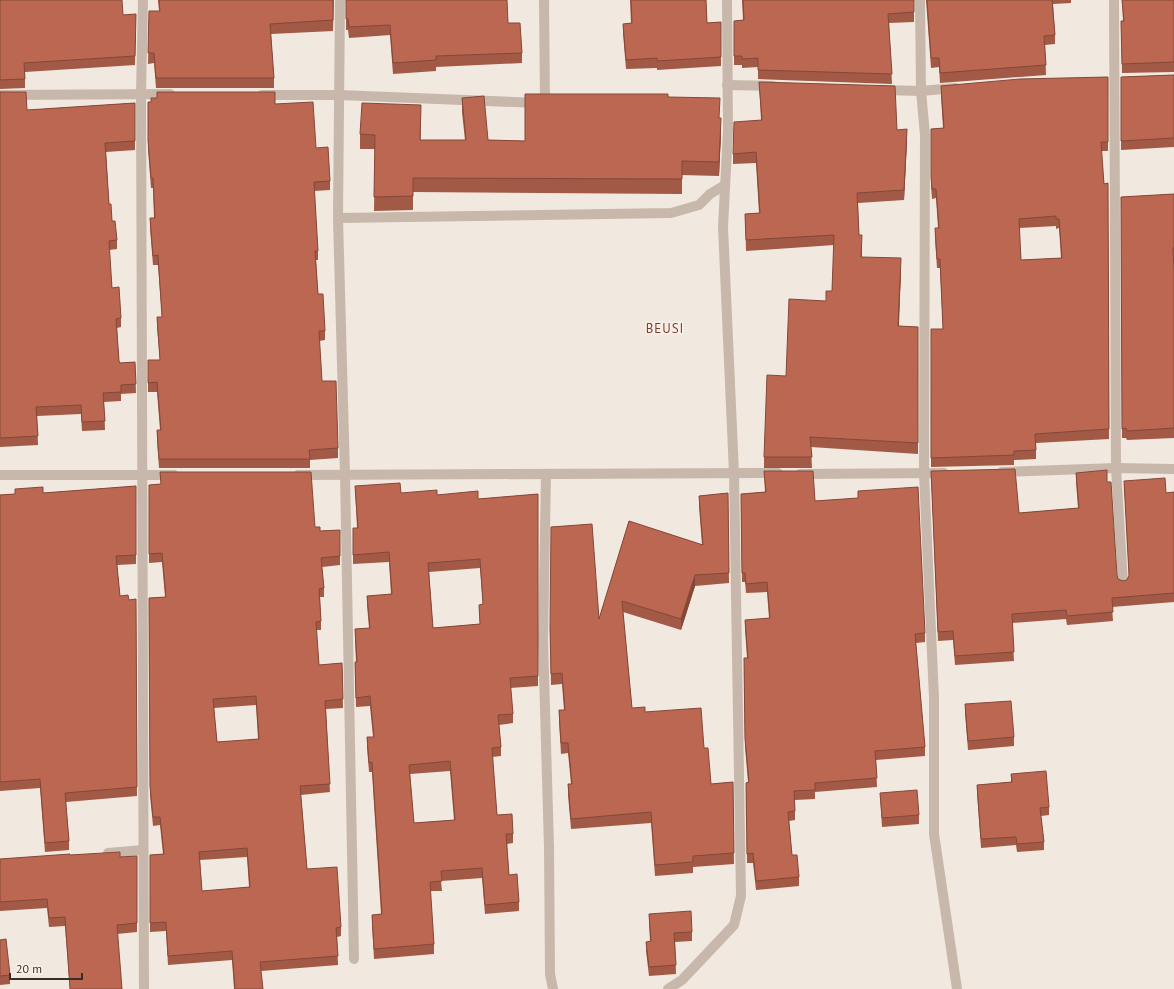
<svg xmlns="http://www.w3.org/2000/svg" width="1174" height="989" font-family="'PT Sans',sans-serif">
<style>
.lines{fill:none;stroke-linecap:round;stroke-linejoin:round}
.lane{stroke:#c8b8ab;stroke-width:10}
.street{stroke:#c8b8ab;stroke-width:10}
.wall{fill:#a25946;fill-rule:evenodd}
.shaded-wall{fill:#844839}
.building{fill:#bc6751;stroke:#844839;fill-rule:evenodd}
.labels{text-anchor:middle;stroke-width:3;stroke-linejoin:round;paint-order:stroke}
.quarter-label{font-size:13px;letter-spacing:1px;fill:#7f3b29;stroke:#f9f2eb}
</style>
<rect width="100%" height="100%" fill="#f1e8df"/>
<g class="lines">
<path class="lane" d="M 338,218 L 671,213 L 699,205 L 710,194 L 725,185"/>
<g class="street">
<path d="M 143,0 L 141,94 L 144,989"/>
<path d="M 340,0 L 338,218 L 345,474 L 354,959"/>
<path d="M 544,0 L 545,103"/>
<path d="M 920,0 L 921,91 L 925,135 L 924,474 L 934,698 L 934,834 L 957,989"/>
<path d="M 1114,0 L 1116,468 L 1123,584"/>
<path d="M 727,85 L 773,86"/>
<path d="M 883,90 L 921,91 L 955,88"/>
<path d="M 0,95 L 170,94"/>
<path d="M 262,95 L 339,95 L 538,103"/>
<path d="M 1002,472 L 1116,468 L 1174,469"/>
<path d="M 800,474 L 944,473"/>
<path d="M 0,475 L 174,475"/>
<path d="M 298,475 L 778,473"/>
<path d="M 546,475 L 543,639 L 549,847 L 550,974 L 553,989"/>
<path d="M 108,853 L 143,850"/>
<path d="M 668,989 L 682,980 L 734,925 L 741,896 L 734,473 L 723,227 L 728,130 L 727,0"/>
</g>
</g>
<g class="wall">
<path d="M 0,0 L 123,15 L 136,14 L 135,65 L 25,72 L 25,88 L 0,89 Z"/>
<path d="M 158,0 L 334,0 L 333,31 L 271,34 L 274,78 L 274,88 L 156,88 L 154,63 L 148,64 L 149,11 L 159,11 Z"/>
<path d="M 630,0 L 706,0 L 707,23 L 721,22 L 721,66 L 657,70 L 657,68 L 626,69 L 623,33 L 623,24 L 631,23 Z"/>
<path d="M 742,0 L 914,0 L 914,22 L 889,23 L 892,84 L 758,79 L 758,67 L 742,68 L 742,65 L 734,65 L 734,21 L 743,20 Z"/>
<path d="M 926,0 L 1071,0 L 1071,3 L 1053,4 L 1055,35 L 1055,44 L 1045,45 L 1046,75 L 940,83 L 939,67 L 931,68 Z"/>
<path d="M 1122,0 L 1174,0 L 1174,72 L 1122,73 L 1121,21 L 1123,21 Z"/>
<path d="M 346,19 L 508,23 L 522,53 L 522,63 L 436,67 L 436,71 L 393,74 L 390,35 L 349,38 L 348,30 L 346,30 Z"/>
<path d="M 1174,75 L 1174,147 L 1121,150 L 1121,77 Z"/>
<path d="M 1108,77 L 1108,151 L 1101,151 L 1104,184 L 1108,183 L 1109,439 L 1036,443 L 1036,459 L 1014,460 L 1014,465 L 931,467 L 931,329 L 943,329 L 940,268 L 937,268 L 935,238 L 935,228 L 938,228 L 936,198 L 932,199 L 931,186 L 931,129 L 943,128 L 941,96 L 941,86 ZM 1056,226 L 1056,229 L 1059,228 L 1061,258 L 1021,260 L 1019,228 Z"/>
<path d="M 759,82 L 897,130 L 907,140 L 904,200 L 858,203 L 859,235 L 862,245 L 862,257 L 901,269 L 899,326 L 918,327 L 918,454 L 811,447 L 812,468 L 764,468 L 764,457 L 786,376 L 826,301 L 832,291 L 834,245 L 746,251 L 745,214 L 759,213 L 756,163 L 733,164 L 733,154 L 761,120 Z"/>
<path d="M 0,92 L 27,110 L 135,103 L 135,150 L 106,152 L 109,204 L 112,221 L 117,240 L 117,249 L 109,250 L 112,288 L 121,318 L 121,327 L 117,328 L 119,361 L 120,363 L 135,362 L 136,393 L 121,394 L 121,401 L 104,402 L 105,430 L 82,431 L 81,414 L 37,416 L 38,445 L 0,447 Z"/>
<path d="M 157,92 L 275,104 L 316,148 L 330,181 L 330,190 L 314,191 L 318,251 L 318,260 L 316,260 L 318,294 L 325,331 L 325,340 L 319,341 L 322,381 L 338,448 L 338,458 L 310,460 L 310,468 L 159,468 L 157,440 L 157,430 L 160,430 L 157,392 L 148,392 L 148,360 L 160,360 L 157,327 L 157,317 L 162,317 L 158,265 L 153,265 L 150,228 L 150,218 L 154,218 L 153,188 L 151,188 L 148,149 L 148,102 L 151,102 L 157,98 Z"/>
<path d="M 668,97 L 720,118 L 721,133 L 719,176 L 682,175 L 682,194 L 413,192 L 413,210 L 374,211 L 375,149 L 360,149 L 360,134 L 421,120 L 420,140 L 465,140 L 462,112 L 462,98 L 488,140 L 525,141 Z"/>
<path d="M 1174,194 L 1174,257 L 1173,257 L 1174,270 L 1174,438 L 1127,440 L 1126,438 L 1122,438 L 1121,197 Z"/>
<path d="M 764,471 L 815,501 L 858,498 L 858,491 L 925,633 L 925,642 L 916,643 L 925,747 L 925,756 L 876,760 L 877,787 L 815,792 L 815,799 L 795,800 L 795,820 L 789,821 L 792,855 L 799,877 L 799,886 L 756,890 L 753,863 L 747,863 L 746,783 L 748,782 L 745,747 L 744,667 L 747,658 L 745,629 L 745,620 L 769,618 L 767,592 L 746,593 L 745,582 L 742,582 L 741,494 L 765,492 Z"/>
<path d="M 931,471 L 1019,513 L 1078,508 L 1076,482 L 1076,473 L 1118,579 L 1123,581 L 1127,580 L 1129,576 L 1124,481 L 1166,493 L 1174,492 L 1174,602 L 1112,607 L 1113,621 L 1067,625 L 1066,619 L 1012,623 L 1014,661 L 955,665 L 953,640 L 938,641 Z"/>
<path d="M 160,472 L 315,527 L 320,531 L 340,530 L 340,565 L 322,567 L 324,588 L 324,597 L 320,597 L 321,621 L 321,630 L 316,630 L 319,665 L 342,663 L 343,708 L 326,709 L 330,792 L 301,795 L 307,869 L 341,927 L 341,936 L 337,937 L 338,965 L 261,971 L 263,989 L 234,989 L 232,960 L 168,965 L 166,931 L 150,932 L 150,855 L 163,854 L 160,825 L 153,826 L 150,795 L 149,598 L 165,597 L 162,562 L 149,563 L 149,485 L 161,484 ZM 256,705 L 258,739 L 217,742 L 214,708 ZM 247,857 L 249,887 L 202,891 L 200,860 Z"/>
<path d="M 136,486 L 136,564 L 117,565 L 120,596 L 129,600 L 136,599 L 137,796 L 66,802 L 69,841 L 69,850 L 45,852 L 40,788 L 0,791 L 0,495 L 15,494 L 15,489 L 43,493 Z"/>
<path d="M 355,486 L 401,493 L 437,495 L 478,499 L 538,494 L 538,686 L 510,688 L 513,714 L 513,723 L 499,725 L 501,747 L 501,756 L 492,757 L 497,815 L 513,834 L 513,843 L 507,844 L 509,875 L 519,902 L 519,911 L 485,914 L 482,878 L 441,881 L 442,891 L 430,891 L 434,944 L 434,954 L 374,959 L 372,924 L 372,915 L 381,914 L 372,772 L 369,772 L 367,747 L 367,737 L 373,737 L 370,706 L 356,707 L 355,662 L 356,662 L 355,639 L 355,629 L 369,628 L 367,605 L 367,596 L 391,594 L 389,562 L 353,564 L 353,528 L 357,528 ZM 480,568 L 483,604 L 479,605 L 480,624 L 433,628 L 429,572 ZM 450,771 L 454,820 L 414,823 L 410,774 Z"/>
<path d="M 728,493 L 729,583 L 695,586 L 681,630 L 623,612 L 632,708 L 645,712 L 704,748 L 711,784 L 733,782 L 734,864 L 693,867 L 693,873 L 655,876 L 651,823 L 571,829 L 568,795 L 568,784 L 571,784 L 568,753 L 561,754 L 559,721 L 559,710 L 564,710 L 562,684 L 551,685 L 550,628 L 599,619 L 629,521 L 702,545 L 699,506 L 699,496 Z"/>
<path d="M 965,704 L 1014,737 L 1014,746 L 968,750 L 965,713 Z"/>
<path d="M 1011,774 L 1049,807 L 1049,815 L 1041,816 L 1044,842 L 1044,850 L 1017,852 L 1016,845 L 981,848 L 977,793 L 977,785 L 1011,782 Z"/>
<path d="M 880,793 L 919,815 L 919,824 L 882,827 Z"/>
<path d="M 70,855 L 120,857 L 137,923 L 137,932 L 117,934 L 122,989 L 70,989 L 65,926 L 49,927 L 47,908 L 0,911 L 0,859 Z"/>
<path d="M 649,914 L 692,932 L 692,941 L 675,942 L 676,974 L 649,976 L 646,951 L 646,942 L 650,941 L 649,923 Z"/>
<path d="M 0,940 L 10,975 L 10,984 L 0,985 Z"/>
</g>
<g class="shaded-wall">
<path d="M 421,105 L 421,120 L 420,155 L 420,140 Z"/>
<path d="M 721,118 L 721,133 L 719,176 L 719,162 Z"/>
<path d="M 907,129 L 907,140 L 904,200 L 904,190 Z"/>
<path d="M 901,258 L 901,269 L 898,336 L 898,326 Z"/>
<path d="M 695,575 L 695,586 L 681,630 L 681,619 Z"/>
</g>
<g class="building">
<path d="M 0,0 L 122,0 L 123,15 L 136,14 L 135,56 L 24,63 L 25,79 L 0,80 Z"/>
<path d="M 159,0 L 333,0 L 333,20 L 270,24 L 274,78 L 156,78 L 154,53 L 148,53 L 149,11 L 160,11 Z"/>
<path d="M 346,0 L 507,0 L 508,23 L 520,23 L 522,53 L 436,56 L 436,60 L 393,63 L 390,25 L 349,27 L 348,19 L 346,19 Z"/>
<path d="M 631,0 L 706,0 L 707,23 L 721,22 L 721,57 L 657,61 L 657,58 L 626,60 L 623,24 L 632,23 Z"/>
<path d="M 743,0 L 914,0 L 914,12 L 888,14 L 892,74 L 758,70 L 758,58 L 742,59 L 742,56 L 734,56 L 734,21 L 744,20 Z"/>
<path d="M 927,0 L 1052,0 L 1055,35 L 1044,36 L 1046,65 L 940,73 L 939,58 L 931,58 Z"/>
<path d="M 1122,0 L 1174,0 L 1174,62 L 1122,64 L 1121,21 L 1124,21 Z"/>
<path d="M 1174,75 L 1174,138 L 1121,141 L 1121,77 Z"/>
<path d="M 1108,77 L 1108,142 L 1101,142 L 1104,184 L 1108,183 L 1109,429 L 1035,434 L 1036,450 L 1014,451 L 1014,455 L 931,458 L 931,329 L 943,329 L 940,259 L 937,259 L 935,228 L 939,228 L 936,189 L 932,189 L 931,177 L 931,129 L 944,128 L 941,86 L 1020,79 ZM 1056,216 L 1056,219 L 1059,219 L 1062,258 L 1021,260 L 1019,219 Z"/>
<path d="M 759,82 L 895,86 L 897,130 L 907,129 L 904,190 L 857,193 L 859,235 L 862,235 L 861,257 L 901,258 L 898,326 L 918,327 L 918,443 L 810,437 L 812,457 L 764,457 L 767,375 L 786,376 L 789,299 L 826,301 L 826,291 L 832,291 L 834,235 L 746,240 L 745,214 L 760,213 L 756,152 L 733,154 L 734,122 L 762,120 Z"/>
<path d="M 0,92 L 26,92 L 27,110 L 135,103 L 135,141 L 105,143 L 109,204 L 111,204 L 112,221 L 115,221 L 117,240 L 109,241 L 112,288 L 119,287 L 121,318 L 116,319 L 119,361 L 120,363 L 135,362 L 136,384 L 121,385 L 121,392 L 103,393 L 105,421 L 82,422 L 81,405 L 36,407 L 38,436 L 0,438 Z"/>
<path d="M 157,92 L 275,92 L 275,104 L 313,102 L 316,148 L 328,147 L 330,181 L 314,182 L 318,251 L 315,251 L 318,294 L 323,294 L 325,331 L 319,331 L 322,381 L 336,381 L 338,448 L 309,450 L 310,459 L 159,459 L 157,430 L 161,430 L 157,382 L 148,383 L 148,360 L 160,360 L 157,317 L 162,317 L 158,255 L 153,256 L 150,218 L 155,218 L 153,178 L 151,178 L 148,140 L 148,102 L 151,102 L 151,98 L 157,98 Z"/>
<path d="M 525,94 L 668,94 L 668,97 L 720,98 L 719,118 L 721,118 L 719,162 L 682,161 L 682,179 L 413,178 L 413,196 L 374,197 L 375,135 L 360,134 L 362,103 L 421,105 L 420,140 L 466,140 L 462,98 L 484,96 L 488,140 L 525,141 Z"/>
<path d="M 1174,194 L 1174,248 L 1173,248 L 1174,270 L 1174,428 L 1127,431 L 1126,428 L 1122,429 L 1121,197 Z"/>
<path d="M 1015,469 L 1019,513 L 1079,508 L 1076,473 L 1107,470 L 1107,482 L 1111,482 L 1117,575 L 1118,579 L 1123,581 L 1127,580 L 1129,575 L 1124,481 L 1165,478 L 1166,493 L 1174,492 L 1174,593 L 1112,598 L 1113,612 L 1067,616 L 1066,610 L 1012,614 L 1014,652 L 955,656 L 953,631 L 938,632 L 931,471 Z"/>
<path d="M 764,471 L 813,471 L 815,501 L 858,498 L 858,491 L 918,487 L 925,633 L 915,634 L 925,747 L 875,751 L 877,778 L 815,783 L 815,790 L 794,791 L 795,811 L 788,812 L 792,855 L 797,855 L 799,877 L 756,881 L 753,853 L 747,854 L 746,783 L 749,782 L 745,738 L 744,658 L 748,658 L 745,620 L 770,618 L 767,582 L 746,584 L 745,573 L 742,573 L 741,494 L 766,492 Z"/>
<path d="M 160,472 L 311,472 L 315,527 L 320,527 L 320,531 L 340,530 L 340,556 L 321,558 L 324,588 L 319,589 L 321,621 L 316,622 L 319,665 L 342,663 L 343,699 L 325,701 L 330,784 L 300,786 L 307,869 L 337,867 L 341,927 L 336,928 L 338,956 L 260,962 L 263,989 L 235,989 L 232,951 L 168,956 L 166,922 L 150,923 L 150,855 L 164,854 L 160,817 L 153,817 L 150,786 L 149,598 L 166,597 L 162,553 L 149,554 L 149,485 L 161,484 ZM 256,696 L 259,739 L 217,742 L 213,699 ZM 247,848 L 250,887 L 202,891 L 199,852 Z"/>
<path d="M 400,483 L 401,493 L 437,490 L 437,495 L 478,491 L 478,499 L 538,494 L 538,676 L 510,678 L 513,714 L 498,715 L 501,747 L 492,748 L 497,815 L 512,814 L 513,834 L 506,834 L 509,875 L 517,874 L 519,902 L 485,905 L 482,868 L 441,871 L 442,881 L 430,882 L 434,944 L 374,949 L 372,915 L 382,914 L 372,762 L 369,763 L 367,737 L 374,737 L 370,696 L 356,698 L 355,662 L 357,662 L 355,629 L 370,628 L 367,596 L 392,594 L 389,552 L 353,555 L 353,528 L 358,528 L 355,486 ZM 480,559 L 483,604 L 479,605 L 480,624 L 433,628 L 428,563 ZM 450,761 L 455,820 L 414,823 L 409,765 Z"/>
<path d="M 136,486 L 136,555 L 116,556 L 120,596 L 128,595 L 129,600 L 136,599 L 137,787 L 65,793 L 69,841 L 45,843 L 40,779 L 0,782 L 0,495 L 15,494 L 15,489 L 43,487 L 43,493 Z"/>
<path d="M 728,493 L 729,573 L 695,575 L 681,619 L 622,601 L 632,708 L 645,707 L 645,712 L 701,708 L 704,748 L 708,748 L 711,784 L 733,782 L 734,853 L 693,856 L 693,862 L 655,865 L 651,812 L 571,819 L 568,784 L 572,784 L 568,743 L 561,743 L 559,710 L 565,710 L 562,673 L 551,674 L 550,628 L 551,527 L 592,524 L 599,619 L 629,521 L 703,545 L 699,496 Z"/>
<path d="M 1011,701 L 1014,737 L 968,741 L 965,704 Z"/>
<path d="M 1046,771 L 1049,807 L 1040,808 L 1044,842 L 1017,844 L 1016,837 L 981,839 L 977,785 L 1012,782 L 1011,774 Z"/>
<path d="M 917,790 L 919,815 L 882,818 L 880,793 Z"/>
<path d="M 120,852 L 120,857 L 137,856 L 137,923 L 117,925 L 122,989 L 70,989 L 65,917 L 49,918 L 47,899 L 0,902 L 0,859 L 70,854 L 70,855 Z"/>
<path d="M 691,911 L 692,932 L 674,933 L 676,965 L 649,967 L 646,942 L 651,941 L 649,914 Z"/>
<path d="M 6,939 L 10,975 L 0,976 L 0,940 Z"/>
</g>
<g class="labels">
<g class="quarter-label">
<text x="665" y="333">BEUSI</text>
</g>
</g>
<path d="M10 973v6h72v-6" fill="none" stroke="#372d2a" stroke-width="2"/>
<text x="16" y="973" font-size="12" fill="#372d2a" stroke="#f9f2eb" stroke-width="3" paint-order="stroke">20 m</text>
</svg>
